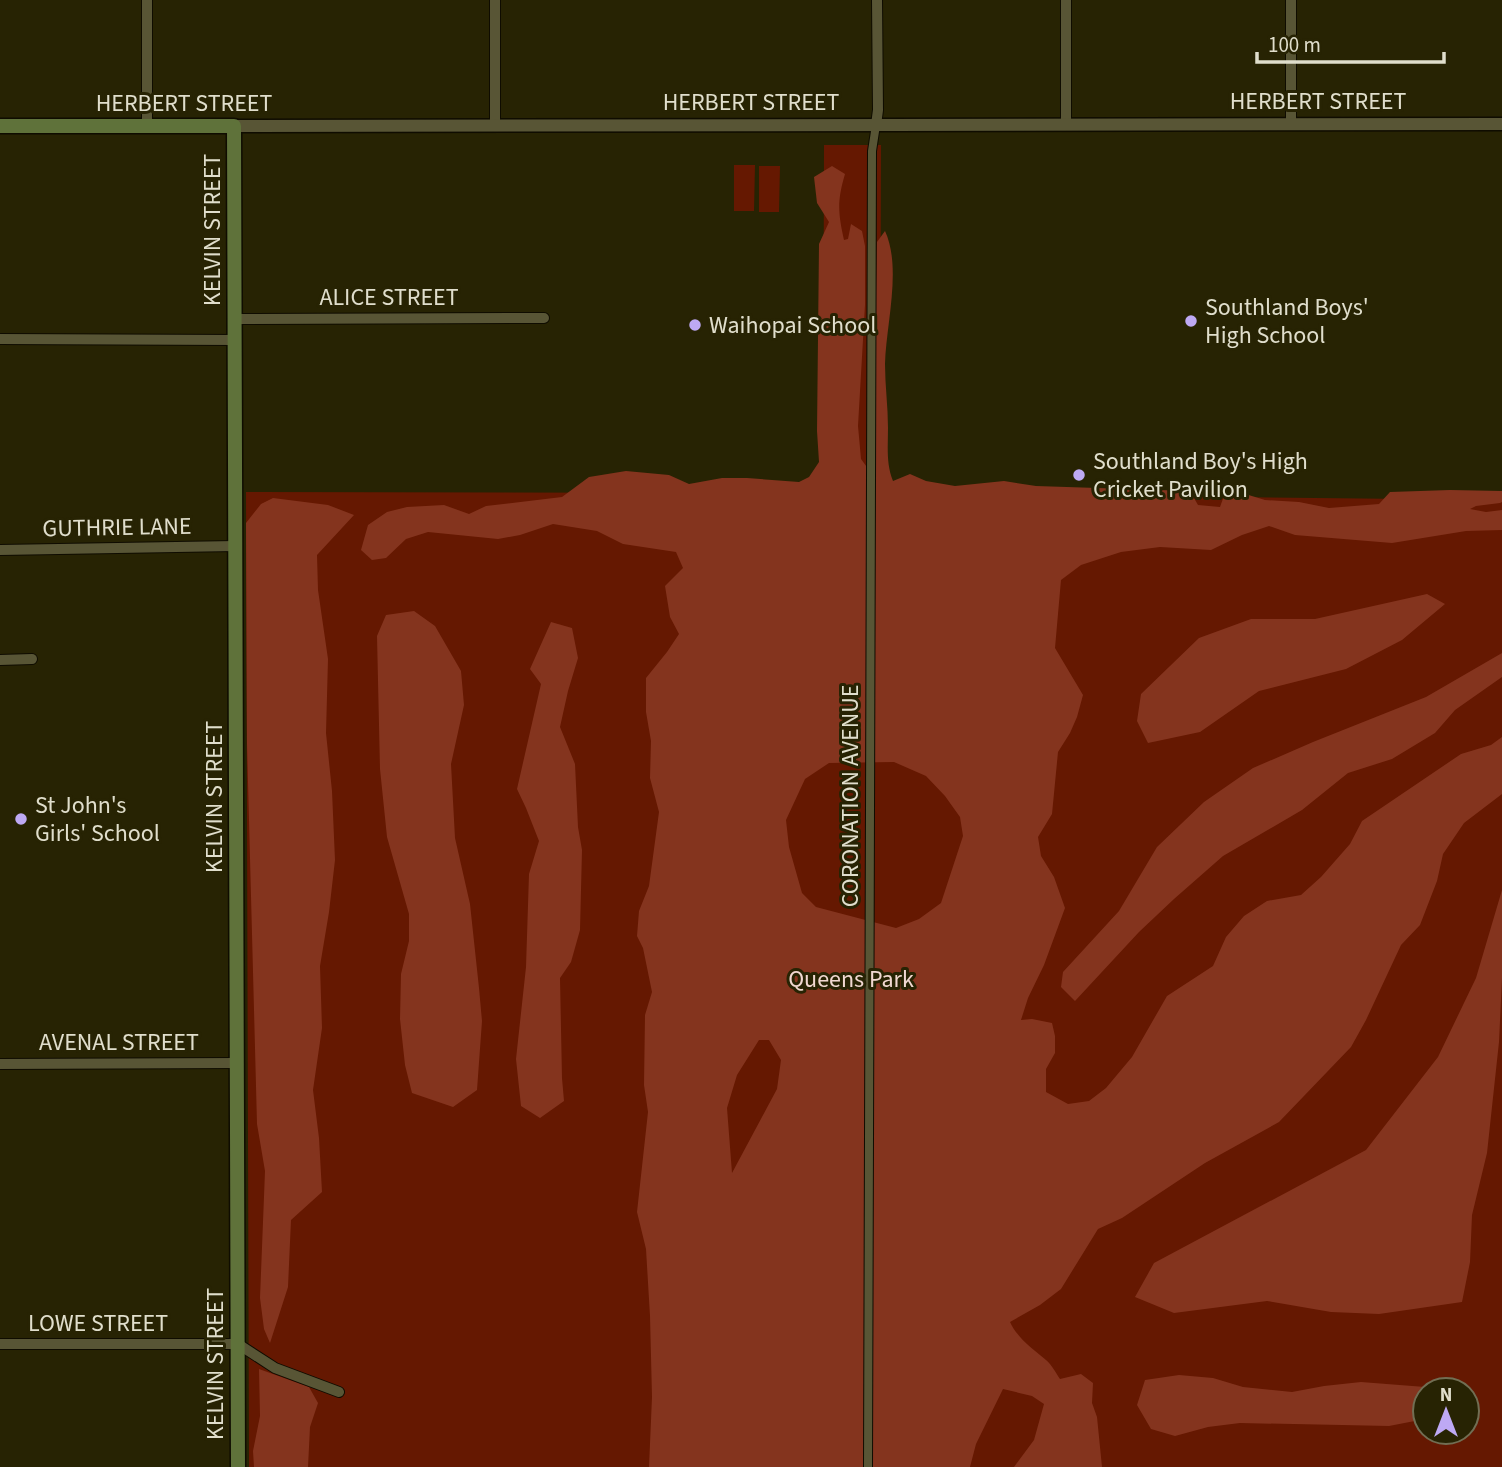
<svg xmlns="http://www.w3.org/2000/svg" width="1502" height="1467" font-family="'Source Sans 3',sans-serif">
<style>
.green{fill:#651801;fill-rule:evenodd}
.forest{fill:#84341e;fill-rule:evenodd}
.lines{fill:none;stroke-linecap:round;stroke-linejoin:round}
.pedestrian-casing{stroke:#0f0c00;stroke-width:10}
.minor-casing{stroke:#0f0c00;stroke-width:12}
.tertiary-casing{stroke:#0f0c00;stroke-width:15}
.secondary-casing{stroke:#0f0c00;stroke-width:17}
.pedestrian{stroke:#585535;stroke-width:8}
.minor{stroke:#585535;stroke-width:10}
.tertiary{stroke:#585535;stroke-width:12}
.secondary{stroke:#5f723a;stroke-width:14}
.poi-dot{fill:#bea9f4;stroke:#272303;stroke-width:2.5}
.labels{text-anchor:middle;stroke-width:6;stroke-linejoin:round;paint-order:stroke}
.street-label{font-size:24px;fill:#e0decc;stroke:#272303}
.poi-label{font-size:24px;fill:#e0decc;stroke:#272303;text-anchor:start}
.park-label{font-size:24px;fill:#f1d8d1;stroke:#272303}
</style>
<rect width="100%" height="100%" fill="#272303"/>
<g class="green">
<path d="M 824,145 L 881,145 L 880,493 L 1502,500 L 1502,1467 L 249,1467 L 246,492 L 823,493 ZM 1425,1390 L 1467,1390 L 1467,1432 L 1425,1432 Z"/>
<path d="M 734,165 L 755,165 L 754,211 L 734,211 Z"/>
<path d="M 759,166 L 780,166 L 779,212 L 759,212 Z"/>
</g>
<g class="forest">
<path d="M 832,166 L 845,174 C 837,201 838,213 844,240 L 848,239 L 851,224 L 862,231 L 865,246 L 865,305 L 858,426 L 861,459 L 869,470 L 876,454 L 875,334 L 877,242 L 885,231 C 902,268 886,324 885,364 C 885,385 888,407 888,428 C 888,446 886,464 893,481 L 910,474 L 926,481 L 955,486 L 1004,481 L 1036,486 L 1190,491 L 1198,505 L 1220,507 L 1225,493 L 1242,493 L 1265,500 L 1299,502 L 1329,508 L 1379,504 L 1390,492 L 1450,490 L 1502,491 L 1502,502 L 1500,503 L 1476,506 L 1470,509 L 1486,512 L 1502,510 L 1502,530 L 1466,531 L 1392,543 L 1295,535 L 1269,526 L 1242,535 L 1211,550 L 1160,547 L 1121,552 L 1081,565 L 1061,580 L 1055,648 L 1083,695 L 1077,717 L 1070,733 L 1058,752 L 1052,814 L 1038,837 L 1041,856 L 1054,877 L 1065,908 L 1044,965 L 1028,998 L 1021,1020 L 1032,1019 L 1052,1023 L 1055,1036 L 1055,1053 L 1046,1069 L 1046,1092 L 1068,1104 L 1089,1101 L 1106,1088 L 1132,1057 L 1167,996 L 1213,966 L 1226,937 L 1244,916 L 1267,901 L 1301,895 L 1321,877 L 1350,844 L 1362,821 L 1461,754 L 1491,745 L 1502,737 L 1502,794 L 1464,823 L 1443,854 L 1437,881 L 1420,925 L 1401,945 L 1366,1020 L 1351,1047 L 1279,1122 L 1205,1163 L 1122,1218 L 1098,1229 L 1061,1289 L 1040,1305 L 1010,1322 C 1018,1339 1033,1349 1046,1360 C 1052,1365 1056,1373 1060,1379 L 1081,1374 L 1093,1383 L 1092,1403 L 1097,1417 L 1102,1467 L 1014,1467 L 1034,1440 L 1044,1404 L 1032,1396 L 1003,1389 L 976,1444 L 970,1467 L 649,1467 L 652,1397 L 650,1316 L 646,1249 L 637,1212 L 648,1112 L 644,1085 L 645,1015 L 652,992 L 643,948 L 637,936 L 639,911 L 649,886 L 659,812 L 650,778 L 651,741 L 646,712 L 646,678 L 667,652 L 679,634 L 670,617 L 665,586 L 683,568 L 676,552 L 623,544 L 597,531 L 553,524 L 520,535 L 498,539 L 428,532 L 406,539 L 386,558 L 372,560 L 361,550 L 368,525 L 387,512 L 407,507 L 444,505 L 469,514 L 486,506 L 562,497 L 589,477 L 626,471 L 669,475 L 689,484 L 722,478 L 747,478 L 799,482 L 809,477 L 819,462 L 817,431 L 819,244 L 829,222 L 817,203 L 814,177 ZM 894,762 L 926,776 L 945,796 L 960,817 L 963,836 L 941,903 L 919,919 L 896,928 L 816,907 L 802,893 L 789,847 L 786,820 L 805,779 L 829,763 ZM 759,1040 L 769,1040 L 781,1060 L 777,1089 L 732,1173 L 727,1108 L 737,1075 Z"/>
<path d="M 273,498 L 328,505 L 354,515 L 317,555 L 318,590 L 328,659 L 326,733 L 332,791 L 335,860 L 329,912 L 320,966 L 322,1028 L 313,1090 L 319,1138 L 322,1192 L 291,1220 L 288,1287 L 270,1343 L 264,1329 L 260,1298 L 265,1171 L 257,1124 L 247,744 L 246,523 L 261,504 Z"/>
<path d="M 1427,594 L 1445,604 L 1402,640 L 1346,669 L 1259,691 L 1200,732 L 1148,743 L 1137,721 L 1141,694 L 1199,638 L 1251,619 L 1315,619 Z"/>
<path d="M 414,611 L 435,626 L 461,671 L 464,705 L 451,764 L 455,838 L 470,904 L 479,988 L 482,1021 L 477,1090 L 453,1107 L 412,1093 L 405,1065 L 400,1019 L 401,974 L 409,941 L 409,914 L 387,837 L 380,769 L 377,636 L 386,615 Z"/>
<path d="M 551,622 L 572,628 L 578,658 L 568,691 L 560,727 L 575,764 L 578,827 L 582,850 L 580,930 L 571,962 L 560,978 L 562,1078 L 564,1101 L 540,1118 L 521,1106 L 516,1059 L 526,967 L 529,874 L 539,841 L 526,808 L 517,789 L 541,684 L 530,669 Z"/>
<path d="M 1502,653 L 1502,677 L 1455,710 L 1435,733 L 1392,759 L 1348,773 L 1302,810 L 1223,856 L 1174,899 L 1139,932 L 1075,1001 L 1061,987 L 1063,972 L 1119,911 L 1157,847 L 1204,802 L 1253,768 L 1313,742 L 1426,697 Z"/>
<path d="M 1502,890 L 1502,978 L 1499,1042 L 1487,1153 L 1472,1215 L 1470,1262 L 1462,1302 L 1379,1314 L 1331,1312 L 1267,1301 L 1174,1313 L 1135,1297 L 1154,1263 L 1366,1150 L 1438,1057 L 1476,978 Z"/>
<path d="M 259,1369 L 309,1387 L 318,1403 L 310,1427 L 308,1467 L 254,1467 L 253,1451 L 260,1416 Z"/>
<path d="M 1179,1375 L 1213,1378 L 1243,1387 L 1292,1392 L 1324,1386 L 1361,1382 L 1438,1388 L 1439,1390 L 1425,1390 L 1425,1419 L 1389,1426 L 1240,1423 L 1208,1427 L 1175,1436 L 1151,1429 L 1137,1405 L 1145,1380 Z"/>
</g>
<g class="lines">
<g class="pedestrian-casing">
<path id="pedestrian" d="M 868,1467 L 872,151 L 876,125"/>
</g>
<g class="minor-casing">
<g id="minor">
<path d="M 147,0 L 147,126"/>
<path d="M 495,0 L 495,125"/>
<path d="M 1066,0 L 1066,124"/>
<path d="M 1291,0 L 1291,124"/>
<path d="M 876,125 L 878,110 L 877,0"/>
<path d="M 235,319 L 544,318"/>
<path d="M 0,339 L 235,340"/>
<path d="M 0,550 L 235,546"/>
<path d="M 0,660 L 32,659"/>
<path d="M 0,1064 L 237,1063"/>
<path d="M 0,1344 L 238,1344 L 275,1368 L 339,1392"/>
</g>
</g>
<g class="tertiary-casing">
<path id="tertiary" d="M 234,126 L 1502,124"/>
</g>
<g class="secondary-casing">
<path id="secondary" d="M 0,126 L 234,126 L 238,1467"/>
</g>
<use href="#pedestrian" class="pedestrian"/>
<use href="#minor" class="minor"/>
<use href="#tertiary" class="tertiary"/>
<use href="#secondary" class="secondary"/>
</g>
<g class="poi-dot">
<circle cx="1191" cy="321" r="7"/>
<circle cx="695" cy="325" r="7"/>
<circle cx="1079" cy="475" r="7"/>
<circle cx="21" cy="819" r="7"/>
</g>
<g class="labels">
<g class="street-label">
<text x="1318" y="109">HERBERT STREET</text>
<text x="751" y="110">HERBERT STREET</text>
<text x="184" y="111">HERBERT STREET</text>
<text transform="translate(212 230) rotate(-90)" y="8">KELVIN STREET</text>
<text x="389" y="305">ALICE STREET</text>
<text transform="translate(117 527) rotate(-1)" y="8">GUTHRIE LANE</text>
<text transform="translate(850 796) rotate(-90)" y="8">CORONATION AVENUE</text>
<text transform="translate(214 797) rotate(-90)" y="8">KELVIN STREET</text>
<text x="119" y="1050">AVENAL STREET</text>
<text x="98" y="1331">LOWE STREET</text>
<text transform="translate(215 1364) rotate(-90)" y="8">KELVIN STREET</text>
</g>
<g class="poi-label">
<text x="1205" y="315">Southland Boys'<tspan x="1205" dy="28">High School</tspan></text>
<text x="709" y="333">Waihopai School</text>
<text x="1093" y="469">Southland Boy's High<tspan x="1093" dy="28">Cricket Pavilion</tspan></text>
<text x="35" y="813">St John's<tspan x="35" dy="28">Girls' School</tspan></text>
</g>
<g class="park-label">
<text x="851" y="987">Queens Park</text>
</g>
</g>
<g transform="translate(1446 1411)"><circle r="33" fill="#272303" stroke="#716e53" stroke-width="2"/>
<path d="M0-5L12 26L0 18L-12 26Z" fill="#bea9f4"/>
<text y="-10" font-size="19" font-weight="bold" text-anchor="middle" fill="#e0decc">N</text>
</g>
<path d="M1257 52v10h187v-10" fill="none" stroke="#e0decc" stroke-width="3.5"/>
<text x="1268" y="52" font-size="21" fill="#e0decc" stroke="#272303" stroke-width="5" paint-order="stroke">100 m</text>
</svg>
